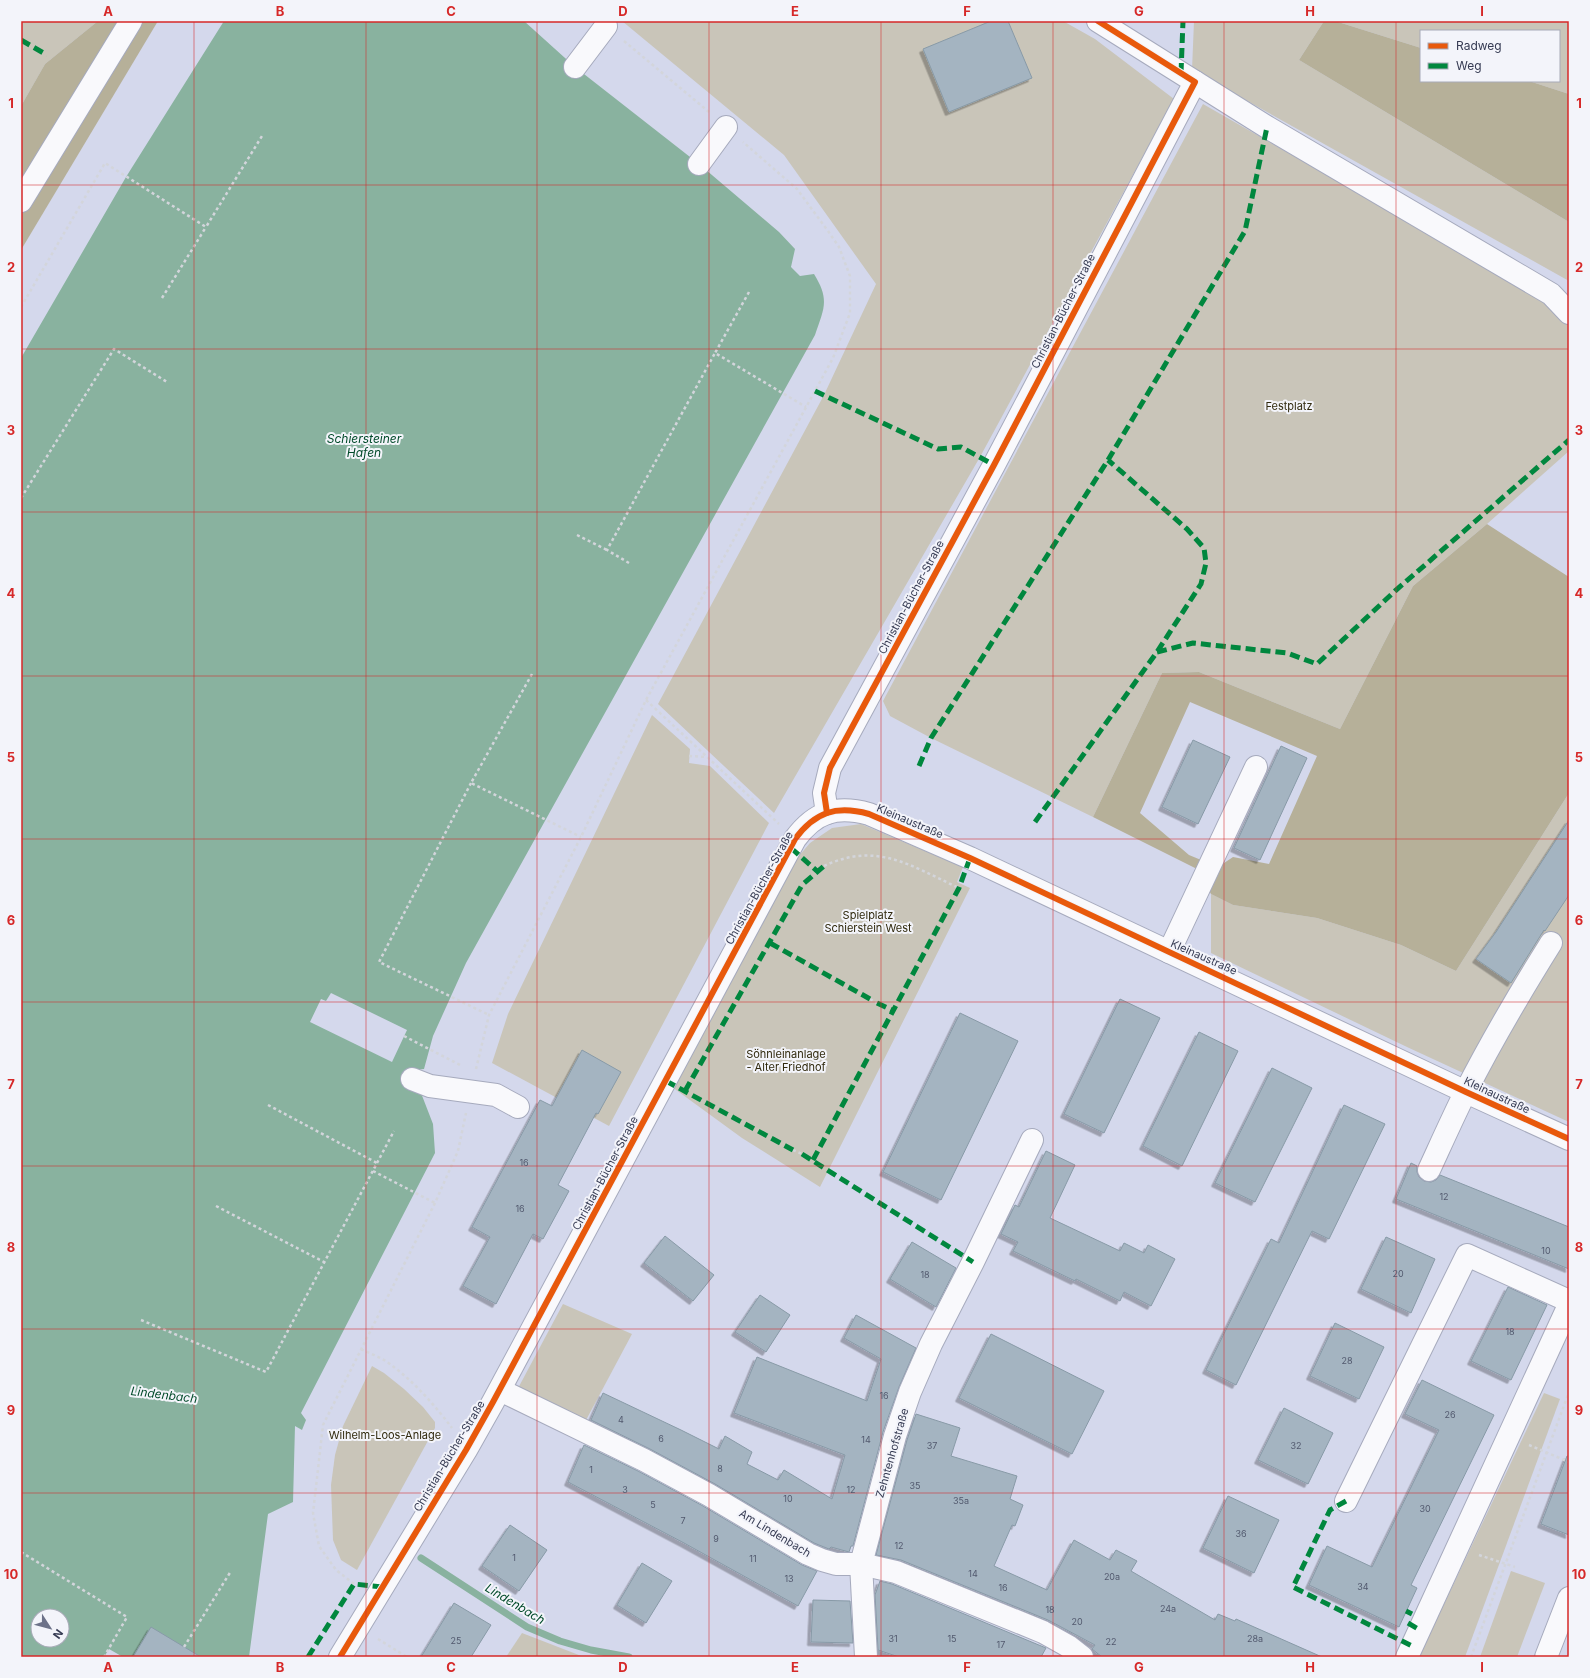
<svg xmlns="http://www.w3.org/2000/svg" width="1590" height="1678" font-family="Inter,sans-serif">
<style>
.green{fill:#c9c5b9}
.forest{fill:#b6b099;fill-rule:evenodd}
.water{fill:#89b29f;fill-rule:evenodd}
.pier{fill:#d4d8ec}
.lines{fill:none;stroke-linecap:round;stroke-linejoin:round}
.stream{stroke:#89b29f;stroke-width:7}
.building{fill:#a4b4c1;stroke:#889aa7;filter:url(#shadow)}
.minor-casing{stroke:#a6aabd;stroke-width:24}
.path{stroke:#d3d5db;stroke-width:2.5;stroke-dasharray:3 3;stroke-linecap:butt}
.minor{stroke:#f9f9fc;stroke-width:22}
.quiet{stroke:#00873e;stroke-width:5;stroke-dasharray:10 5;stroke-linecap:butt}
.cycleway-casing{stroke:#f3f4fa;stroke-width:8}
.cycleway{stroke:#e8590c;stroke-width:6}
.grid{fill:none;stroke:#d62828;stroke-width:1;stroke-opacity:0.55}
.labels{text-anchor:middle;stroke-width:4;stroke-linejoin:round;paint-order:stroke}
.number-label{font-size:9px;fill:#52596e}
.street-label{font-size:11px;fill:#363b53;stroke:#f3f4fa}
.park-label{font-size:11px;fill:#312a0e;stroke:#f3f4fa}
.water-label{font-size:12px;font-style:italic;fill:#004a29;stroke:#f3f4fa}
.neatline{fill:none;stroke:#d62828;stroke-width:1.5}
.grid-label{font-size:13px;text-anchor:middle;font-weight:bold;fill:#d62828}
</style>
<defs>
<filter id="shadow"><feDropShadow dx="-3.5" dy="3.5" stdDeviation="0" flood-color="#0004"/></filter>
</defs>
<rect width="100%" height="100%" fill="#d4d8ec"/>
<g class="green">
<path d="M 21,21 L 98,21 L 45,64 L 21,106 Z"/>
<path d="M 622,21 L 1063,21 L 1095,39 L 1174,99 L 980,457 L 774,813 L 658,704 L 824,395 L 876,284 L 784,155 Z"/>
<path d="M 1194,21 L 1324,21 L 1299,60 L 1569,222 L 1569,281 L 1192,70 Z"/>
<path d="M 1335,21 L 1569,21 L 1569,94 L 1529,81 L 1559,81 L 1559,31 L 1421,31 L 1421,48 Z"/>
<path d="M 1203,104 L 1548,302 L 1569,325 L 1569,451 L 1487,524 L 1413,586 L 1340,729 L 1199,672 L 1162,673 L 1093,817 L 931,738 L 890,716 L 883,701 Z"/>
<path d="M 652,715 L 690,749 L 689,763 L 710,766 L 769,823 L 609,1126 L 492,1063 L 508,1014 Z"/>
<path d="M 1569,793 L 1569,1122 L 1407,1047 L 1211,953 L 1211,894 L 1233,905 L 1317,918 L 1401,945 L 1456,971 Z"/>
<path d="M 861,824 L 963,867 L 957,882 L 970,888 L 820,1187 L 742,1138 L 672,1087 L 798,857 L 810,843 L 832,828 Z"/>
<path d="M 563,1304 L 632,1334 L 585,1422 L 516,1392 Z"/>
<path d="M 372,1366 L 384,1373 L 404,1389 L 423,1407 L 435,1422 L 435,1428 L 357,1570 L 341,1560 L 333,1540 L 331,1485 L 335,1455 L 343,1426 Z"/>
<path d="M 1544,1393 L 1560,1399 L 1465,1657 L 1419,1657 Z"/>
<path d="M 1511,1571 L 1545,1583 L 1517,1657 L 1480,1657 Z"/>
<path d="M 522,1633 L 584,1657 L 506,1657 Z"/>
</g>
<g class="forest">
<path d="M 98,21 L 158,21 L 21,250 L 21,106 L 45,64 Z"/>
<path d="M 1324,21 L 1335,21 L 1421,48 L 1421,81 L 1529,81 L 1569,94 L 1569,222 L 1299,60 Z"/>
<path d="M 1487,524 L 1569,577 L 1569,793 L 1456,971 L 1401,945 L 1317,918 L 1233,905 L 1211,894 L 1197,869 L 1093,817 L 1162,673 L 1199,672 L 1340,729 L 1413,586 ZM 1190,702 L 1317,756 L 1269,864 L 1233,857 L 1218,867 L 1189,855 L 1140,813 Z"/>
</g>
<path class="water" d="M 224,21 L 524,21 L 575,67 L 699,164 L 779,232 L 795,249 L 791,267 L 800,276 L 814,274 C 830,300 824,308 815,335 L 466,963 L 433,1036 L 424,1069 L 414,1070 L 409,1090 L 421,1093 L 433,1124 L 435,1153 L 301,1413 L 306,1420 L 302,1430 L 295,1426 L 293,1502 L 268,1514 L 249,1657 L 21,1657 L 21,358 L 126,177 ZM 38,1616 L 62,1616 L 62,1640 L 38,1640 Z"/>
<g class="pier">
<path d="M 331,993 L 407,1030 L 392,1062 L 310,1022 L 321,999 L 326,1001 Z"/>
<path d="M 109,1649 L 123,1657 L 104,1657 Z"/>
</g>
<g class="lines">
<path class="stream" d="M 421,1558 L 527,1627 L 560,1641 L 591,1650 L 629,1657"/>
</g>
<g class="building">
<path d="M 991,21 L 1008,21 L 1032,78 L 949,112 L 923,49 Z"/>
<path d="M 1193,740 L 1230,757 L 1198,824 L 1162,807 Z"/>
<path d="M 1281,746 L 1307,758 L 1260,860 L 1234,848 Z"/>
<path d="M 1569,820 L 1569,895 L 1545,931 L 1544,930 L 1511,983 L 1476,959 L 1496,932 Z"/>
<path d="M 1120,999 L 1160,1018 L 1104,1133 L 1064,1114 Z"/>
<path d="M 960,1013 L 1018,1041 L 941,1200 L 883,1172 Z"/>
<path d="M 1199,1032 L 1238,1051 L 1182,1166 L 1143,1146 Z"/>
<path d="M 582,1050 L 621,1072 L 598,1114 L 596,1113 L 558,1185 L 569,1191 L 543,1239 L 533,1234 L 496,1304 L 463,1286 L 490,1237 L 472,1227 L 540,1100 L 552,1106 Z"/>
<path d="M 1272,1068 L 1312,1088 L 1255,1202 L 1215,1183 Z"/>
<path d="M 1344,1105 L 1385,1124 L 1329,1239 L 1312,1231 L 1236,1385 L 1206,1370 L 1271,1239 L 1279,1243 Z"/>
<path d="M 1046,1151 L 1075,1165 L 1050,1218 L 1120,1251 L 1124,1243 L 1144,1253 L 1148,1245 L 1175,1259 L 1151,1306 L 1124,1292 L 1120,1301 L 1076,1279 L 1075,1281 L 1013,1251 L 1018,1242 L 1001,1234 L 1015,1205 L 1019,1207 Z"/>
<path d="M 1411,1163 L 1417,1166 L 1417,1172 L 1419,1177 L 1424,1181 L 1431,1182 L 1436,1180 L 1440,1175 L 1569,1227 L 1569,1269 L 1396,1199 Z"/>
<path d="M 665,1236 L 714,1275 L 693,1301 L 644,1263 Z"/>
<path d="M 1386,1237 L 1435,1259 L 1411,1313 L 1361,1289 Z"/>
<path d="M 912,1242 L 956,1268 L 936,1307 L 890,1279 Z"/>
<path d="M 1508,1287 L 1547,1305 L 1511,1380 L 1471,1361 Z"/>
<path d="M 760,1295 L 790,1315 L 766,1352 L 735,1332 Z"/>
<path d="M 856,1315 L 916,1348 L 899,1387 L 883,1432 L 853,1546 L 851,1546 L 849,1552 L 831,1547 L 829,1549 L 814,1543 L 715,1484 L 650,1449 L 591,1420 L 603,1393 L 681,1430 L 719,1449 L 725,1436 L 752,1452 L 747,1464 L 778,1480 L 784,1470 L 832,1499 L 845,1455 L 734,1413 L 757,1357 L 867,1401 L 881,1359 L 844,1338 Z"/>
<path d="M 1335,1323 L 1384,1347 L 1359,1399 L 1310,1376 Z"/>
<path d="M 991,1334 L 1104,1391 L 1072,1454 L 959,1398 Z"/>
<path d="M 1422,1380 L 1494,1415 L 1411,1585 L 1417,1588 L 1399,1627 L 1309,1585 L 1327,1546 L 1372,1567 L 1439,1430 L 1405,1414 Z"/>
<path d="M 1284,1408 L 1333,1433 L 1308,1484 L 1258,1460 Z"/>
<path d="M 916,1414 L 960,1428 L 951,1456 L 1017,1476 L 1010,1499 L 1023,1505 L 1015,1526 L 1012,1525 L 994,1566 L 1047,1590 L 1074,1540 L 1110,1560 L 1116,1550 L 1137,1561 L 1131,1571 L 1215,1620 L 1218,1614 L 1235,1621 L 1236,1619 L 1322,1657 L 1102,1657 L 1092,1649 L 1095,1645 L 1048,1620 L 901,1560 L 876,1555 L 907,1440 Z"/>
<path d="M 584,1445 L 638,1471 L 703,1506 L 802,1565 L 817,1571 L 798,1606 L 684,1543 L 568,1482 Z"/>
<path d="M 1567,1456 L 1569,1456 L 1569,1535 L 1541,1524 Z"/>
<path d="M 1228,1496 L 1279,1520 L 1254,1573 L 1203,1548 Z"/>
<path d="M 510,1525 L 547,1550 L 519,1591 L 482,1566 Z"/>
<path d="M 642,1563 L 672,1581 L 646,1623 L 617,1605 Z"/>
<path d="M 880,1581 L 892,1584 L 1046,1648 L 1041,1657 L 899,1657 L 878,1650 L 875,1595 Z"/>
<path d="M 813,1600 L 850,1601 L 853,1643 L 811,1642 Z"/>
<path d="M 454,1603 L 491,1625 L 471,1657 L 421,1657 Z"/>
<path d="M 151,1627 L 201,1657 L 133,1657 Z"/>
</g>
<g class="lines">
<g class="minor-casing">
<g id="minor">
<path d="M 1098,21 L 1267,127 L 1551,294 L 1569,313"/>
<path d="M 575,67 L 606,26"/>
<path d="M 699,164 L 726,127"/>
<path d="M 21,201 L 131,21"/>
<path d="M 827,813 L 824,793 L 830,768 L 994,465 L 1195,82"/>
<path d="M 1169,952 L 1256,767"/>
<path d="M 412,1079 L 430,1086 L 496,1095 L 518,1107"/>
<path d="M 1429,1170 C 1441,1144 1453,1117 1466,1091 C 1492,1040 1521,991 1551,943"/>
<path d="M 500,1390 L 644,1460 L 709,1495 L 808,1554 L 822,1560 L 836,1564 L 861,1564 L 896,1572 L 1043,1632 L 1068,1646 L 1082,1657"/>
<path d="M 1346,1501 L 1467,1255 L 1569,1301"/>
<path d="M 340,1657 L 466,1450 L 493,1402 L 795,839 C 815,812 836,805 869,814 L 970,858 L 1466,1092 L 1569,1139"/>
<path d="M 866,1657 L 861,1564 L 895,1436 L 910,1392 L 931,1344 L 973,1262 L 1032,1140"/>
<path d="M 1407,1657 L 1569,1305"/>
<path d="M 1546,1657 L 1569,1598"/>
</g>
</g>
<g class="path">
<path d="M 624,41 L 709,112"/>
<path d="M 749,292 L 715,353 L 806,407"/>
<path d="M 162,298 L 206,227"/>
<path d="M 21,307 L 105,163 L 206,227 L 262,136"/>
<path d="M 21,498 L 114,349 L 167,382"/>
<path d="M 577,535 L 607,550"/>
<path d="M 629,563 L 607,550 L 715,353"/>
<path d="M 532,674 L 471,783 L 581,837"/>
<path d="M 646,700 L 779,824"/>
<path d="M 689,756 L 707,757"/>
<path d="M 471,783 L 379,962 L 489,1015"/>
<path d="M 824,866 C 877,841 911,866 959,888"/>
<path d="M 870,999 L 877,1003"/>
<path d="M 404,1036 L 460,1065"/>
<path d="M 476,1069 L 489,1015 L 581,837 L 646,700 L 833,358 L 850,313 L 850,276 L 839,247 L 828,231 L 797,189 L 743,142"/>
<path d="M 268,1105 L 377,1163"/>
<path d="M 793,1150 L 802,1154"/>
<path d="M 373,1171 L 435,1203"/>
<path d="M 216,1206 L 324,1262"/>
<path d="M 141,1320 L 266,1372 L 394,1131"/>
<path d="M 361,1349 C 369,1353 377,1356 384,1360 C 410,1377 433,1403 452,1428"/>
<path d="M 1529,1445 L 1569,1462"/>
<path d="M 21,1552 L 127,1617 L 104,1657"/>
<path d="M 1479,1555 L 1515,1567"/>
<path d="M 354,1584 L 336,1570 L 319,1546 L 313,1513 L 323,1425 L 435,1203 L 458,1151 L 466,1113"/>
<path d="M 378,1639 L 407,1657"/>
<path d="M 184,1647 L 231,1571"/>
<path d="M 1471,1657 L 1569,1392"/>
</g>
<use href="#minor" class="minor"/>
<g class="quiet">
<path d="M 21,40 L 47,55"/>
<path d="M 1181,73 L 1183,21"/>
<path d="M 815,391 L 938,449 L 961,447 L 994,465"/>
<path d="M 1157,652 L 1193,643 L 1287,653 L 1317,664 L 1395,591 L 1569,440"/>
<path d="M 919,766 L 931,738 L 1108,460 L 1245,231 L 1267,127"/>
<path d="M 1035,822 L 1157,652 L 1201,584 L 1206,563 L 1204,548 L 1187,529 L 1108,460"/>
<path d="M 791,848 L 817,871"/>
<path d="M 770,943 L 870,999"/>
<path d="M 877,1003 L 894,1011"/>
<path d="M 666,1081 L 793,1150"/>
<path d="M 685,1091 L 802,885 L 824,866"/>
<path d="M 802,1154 L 973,1262"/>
<path d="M 813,1160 L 959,888 L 970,858"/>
<path d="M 1346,1501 L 1330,1510 L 1293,1587 L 1412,1646"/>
<path d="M 1406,1611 L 1412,1614"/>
<path d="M 1408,1623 L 1420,1630"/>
<path d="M 308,1657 L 354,1584 L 383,1587"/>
</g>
<g class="cycleway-casing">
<g id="cycleway">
<path d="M 827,813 L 824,793 L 830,768 L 994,465 L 1195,82 L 1098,21"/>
<path d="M 340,1657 L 466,1450 L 493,1402 L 795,839 C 815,812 836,805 869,814 L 970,858 L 1466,1092 L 1569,1139"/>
</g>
</g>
<use href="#cycleway" class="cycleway"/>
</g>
<path class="grid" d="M 194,21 L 194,1657M 366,21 L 366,1657M 537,21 L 537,1657M 709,21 L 709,1657M 881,21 L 881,1657M 1053,21 L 1053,1657M 1224,21 L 1224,1657M 1396,21 L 1396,1657M 21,185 L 1569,185M 21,349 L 1569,349M 21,512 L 1569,512M 21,676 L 1569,676M 21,839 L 1569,839M 21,1002 L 1569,1002M 21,1166 L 1569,1166M 21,1329 L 1569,1329M 21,1493 L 1569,1493"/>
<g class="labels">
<g class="number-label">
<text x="524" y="1166">16</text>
<text x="1444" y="1200">12</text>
<text x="520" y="1212">16</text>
<text x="1546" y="1254">10</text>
<text x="1398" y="1277">20</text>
<text x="925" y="1278">18</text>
<text x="1510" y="1335">18</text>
<text x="1347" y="1364">28</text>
<text x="884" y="1399">16</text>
<text x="1450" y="1418">26</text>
<text x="621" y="1423">4</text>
<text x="661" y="1442">6</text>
<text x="866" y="1443">14</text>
<text x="932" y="1449">37</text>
<text x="1296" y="1449">32</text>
<text x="720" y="1472">8</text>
<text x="591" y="1473">1</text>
<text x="915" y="1489">35</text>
<text x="625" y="1493">3</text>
<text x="851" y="1493">12</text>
<text x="788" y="1502">10</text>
<text x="961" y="1504">35a</text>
<text x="653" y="1508">5</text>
<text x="1425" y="1512">30</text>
<text x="683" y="1524">7</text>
<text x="1241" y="1537">36</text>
<text x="716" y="1542">9</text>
<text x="899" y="1549">12</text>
<text x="514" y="1561">1</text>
<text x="753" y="1562">11</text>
<text x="973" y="1577">14</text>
<text x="1112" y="1580">20a</text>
<text x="789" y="1582">13</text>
<text x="1363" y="1590">34</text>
<text x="1003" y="1591">16</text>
<text x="1168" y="1612">24a</text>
<text x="1050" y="1613">18</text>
<text x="1077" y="1625">20</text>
<text x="893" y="1642">31</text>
<text x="952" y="1642">15</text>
<text x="1255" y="1642">28a</text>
<text x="456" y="1644">25</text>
<text x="1111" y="1645">22</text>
<text x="1001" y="1648">17</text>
</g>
<g class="street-label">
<text transform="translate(1063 311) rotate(-63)" y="4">Christian-Bücher-Straße</text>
<text transform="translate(911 597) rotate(-62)" y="4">Christian-Bücher-Straße</text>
<text transform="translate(910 821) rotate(23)" y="4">Kleinaustraße</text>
<text transform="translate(759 888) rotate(-61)" y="4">Christian-Bücher-Straße</text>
<text transform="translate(1204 957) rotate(24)" y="4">Kleinaustraße</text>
<text transform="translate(1497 1095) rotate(25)" y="4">Kleinaustraße</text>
<text transform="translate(605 1173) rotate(-62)" y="4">Christian-Bücher-Straße</text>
<text transform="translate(892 1453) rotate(-74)" y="4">Zehntenhofstraße</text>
<text transform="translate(449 1456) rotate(-59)" y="4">Christian-Bücher-Straße</text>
<text transform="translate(775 1533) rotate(31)" y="4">Am Lindenbach</text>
</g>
<g class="park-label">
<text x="1289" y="410">Festplatz</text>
<text x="868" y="919">Spielplatz<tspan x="868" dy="13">Schierstein West</tspan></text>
<text x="786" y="1058">Söhnleinanlage<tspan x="786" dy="13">- Alter Friedhof</tspan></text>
<text x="385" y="1439">Wilhelm-Loos-Anlage</text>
</g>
<g class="water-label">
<text x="364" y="443">Schiersteiner<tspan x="364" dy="14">Hafen</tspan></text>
<text transform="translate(164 1395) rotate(7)" y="4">Lindenbach</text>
<text transform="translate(515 1604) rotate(31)" y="4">Lindenbach</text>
</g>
</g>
<rect width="1590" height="1678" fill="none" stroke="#f3f4fa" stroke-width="44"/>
<rect x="1420" y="30" width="140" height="52" fill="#f3f4fa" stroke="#a7aab7"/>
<rect x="1428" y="43" width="20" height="6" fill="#e8590c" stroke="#a7aab7"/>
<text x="1456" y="50" font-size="12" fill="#363b53">Radweg</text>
<rect x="1428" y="63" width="20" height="6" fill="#00873e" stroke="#a7aab7"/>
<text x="1456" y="70" font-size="12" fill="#363b53">Weg</text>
<g transform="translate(50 1628) rotate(126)"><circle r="19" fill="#f3f4fa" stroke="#a7aab7"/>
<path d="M0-3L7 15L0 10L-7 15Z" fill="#6d7289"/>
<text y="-6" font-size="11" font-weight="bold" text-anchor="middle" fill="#363b53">N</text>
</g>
<rect x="22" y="22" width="1546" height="1634" class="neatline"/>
<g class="grid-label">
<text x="108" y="16">A</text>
<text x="280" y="16">B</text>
<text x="451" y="16">C</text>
<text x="623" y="16">D</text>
<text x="795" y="16">E</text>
<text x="967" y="16">F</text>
<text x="1139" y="16">G</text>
<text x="1310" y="16">H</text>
<text x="1482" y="16">I</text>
<text x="11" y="108">1</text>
<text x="1579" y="108">1</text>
<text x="11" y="272">2</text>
<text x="1579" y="272">2</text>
<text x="11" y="435">3</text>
<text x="1579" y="435">3</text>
<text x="11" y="598">4</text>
<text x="1579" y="598">4</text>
<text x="11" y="762">5</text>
<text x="1579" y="762">5</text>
<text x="11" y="925">6</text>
<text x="1579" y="925">6</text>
<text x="11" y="1089">7</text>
<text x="1579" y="1089">7</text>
<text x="11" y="1252">8</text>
<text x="1579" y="1252">8</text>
<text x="11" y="1415">9</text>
<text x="1579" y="1415">9</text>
<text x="11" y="1579">10</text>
<text x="1579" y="1579">10</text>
<text x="108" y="1672">A</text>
<text x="280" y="1672">B</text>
<text x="451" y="1672">C</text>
<text x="623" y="1672">D</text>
<text x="795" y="1672">E</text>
<text x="967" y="1672">F</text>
<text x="1139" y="1672">G</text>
<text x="1310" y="1672">H</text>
<text x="1482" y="1672">I</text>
</g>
</svg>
